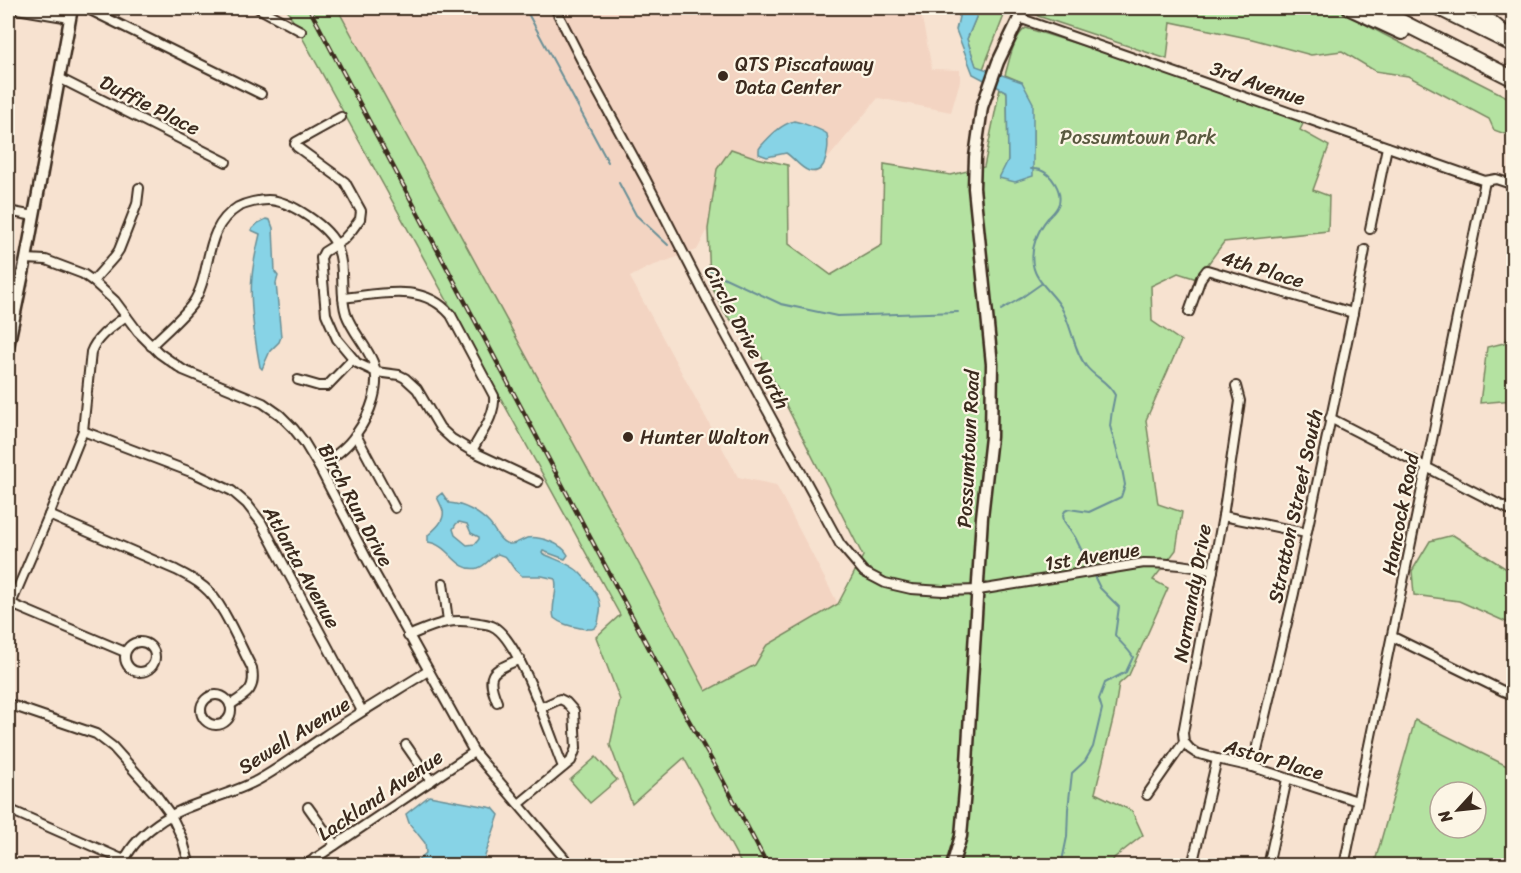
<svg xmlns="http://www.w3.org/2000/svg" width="1521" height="873" font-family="Sriracha,sans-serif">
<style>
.built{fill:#f3d4c2}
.green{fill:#b4e2a1;stroke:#788660;stroke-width:1.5;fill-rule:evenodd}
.water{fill:#87d3e6;stroke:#698f96;stroke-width:1.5;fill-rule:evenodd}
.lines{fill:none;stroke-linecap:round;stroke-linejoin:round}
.stream{stroke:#698f96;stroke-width:2}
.street-casing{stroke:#3b2a1e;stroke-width:12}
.secondary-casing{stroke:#3b2a1e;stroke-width:15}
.highway-casing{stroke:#3b2a1e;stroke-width:18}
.street{stroke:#fcf5e5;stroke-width:8}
.secondary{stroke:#fcf5e5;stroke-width:10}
.highway{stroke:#fcf5e5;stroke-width:14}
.rail-casing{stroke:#3b2a1e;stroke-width:4.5}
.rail{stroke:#fcf5e5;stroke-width:2;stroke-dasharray:7;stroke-linecap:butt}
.poi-dot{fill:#3b2a1e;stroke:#fcf5e5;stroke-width:2}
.labels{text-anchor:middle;stroke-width:4.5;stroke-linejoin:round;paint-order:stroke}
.poi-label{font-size:20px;fill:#3b2a1e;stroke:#fcf5e5;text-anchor:start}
.street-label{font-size:20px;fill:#3b2a1e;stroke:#fcf5e5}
.park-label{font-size:20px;fill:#59583f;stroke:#fcf5e5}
</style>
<rect width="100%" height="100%" fill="#f7e2d0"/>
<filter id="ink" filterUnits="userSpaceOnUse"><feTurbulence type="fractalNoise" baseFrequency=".0167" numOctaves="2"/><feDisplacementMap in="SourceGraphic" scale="12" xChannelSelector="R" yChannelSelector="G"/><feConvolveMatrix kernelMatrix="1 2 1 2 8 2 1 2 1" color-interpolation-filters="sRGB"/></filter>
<g filter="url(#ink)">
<path class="built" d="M 337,8 L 518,8 L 520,12 L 536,14 L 532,8 L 920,8 L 932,69 L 960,70 L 960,81 L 951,112 L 878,98 L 815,174 L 772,140 L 757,158 L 731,149 L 717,169 L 708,229 L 697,250 L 649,267 L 630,277 L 738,477 L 776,485 L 838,604 L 766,646 L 755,665 L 705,691 L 630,547 Z"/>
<g class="green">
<path d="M 286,8 L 337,8 L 630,547 L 706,691 L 755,665 L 766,646 L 838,604 L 863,556 L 755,344 L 725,314 L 710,283 L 708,229 L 717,169 L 731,149 L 757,158 L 788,165 L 789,244 L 831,275 L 882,245 L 884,164 L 951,175 L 984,167 L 1000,88 L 1007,92 L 1008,160 L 1033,148 L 1033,130 L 1022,82 L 1005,75 C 1009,62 1014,35 1026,28 L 1120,57 L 1305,120 L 1300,130 L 1329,146 L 1313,190 L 1329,196 L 1328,231 L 1224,242 L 1197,279 L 1178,273 L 1151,286 L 1152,321 L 1181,341 L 1146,420 L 1158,504 L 1182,512 L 1176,550 L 1153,580 L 1168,588 L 1129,675 L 1119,684 L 1114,715 L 1095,793 L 1132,811 L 1143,835 L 1114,858 L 1111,865 L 742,865 L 684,758 L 632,804 L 610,745 L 620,700 L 596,637 L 620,615 Z"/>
<path d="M 975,8 L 1007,8 L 983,69 L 976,67 L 967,39 L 977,15 Z"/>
<path d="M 1035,8 L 1336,8 L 1383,34 L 1513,100 L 1513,137 L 1494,130 L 1489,119 L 1408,76 L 1375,71 L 1342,51 L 1311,55 L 1252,39 L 1171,22 L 1167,59 L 1038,16 L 1035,12 Z"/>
<path d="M 1513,331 L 1513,400 L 1480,403 L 1487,347 L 1504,343 Z"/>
<path d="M 1453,535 L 1513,573 L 1513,625 L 1459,601 L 1414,595 L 1412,571 L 1430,541 Z"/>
<path d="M 1415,720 L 1513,769 L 1513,865 L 1374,865 ZM 1440,792 L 1476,792 L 1476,828 L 1440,828 Z"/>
<path d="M 596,757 L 617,780 L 590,803 L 570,780 Z"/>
</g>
<g class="water">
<path d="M 961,8 L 975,8 L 977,15 L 967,39 L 976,66 L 1022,82 L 1033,103 L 1033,176 L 1015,182 L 999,178 L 1008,160 L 1007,92 L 973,74 L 956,30 Z"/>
<path d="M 794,121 C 800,122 823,130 827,134 C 829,145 828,176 809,171 C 800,168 794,158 786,153 L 767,157 L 759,154 L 759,149 L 761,146 C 770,136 780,125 794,121 Z"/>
<path d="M 266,219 L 270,220 L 273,228 L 275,272 L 278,276 L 276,283 L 281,337 L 279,342 L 270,351 L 262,369 L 260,367 C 255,340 249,304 252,277 C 253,262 257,248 260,234 L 251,230 L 258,223 Z"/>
<path d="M 442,493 L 449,503 C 464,504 480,513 490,524 C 495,530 500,543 509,544 C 515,545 521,540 527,538 C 539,536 562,543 568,555 L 565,559 L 543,551 L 542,553 C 553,559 570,563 579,572 C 586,579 598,593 600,603 C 601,607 600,613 599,617 C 598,631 591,630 580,628 C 570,626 561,624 554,618 C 550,605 559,592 555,579 L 542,576 L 522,576 L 515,570 L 506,557 L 498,554 C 490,557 486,566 478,568 C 455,573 451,545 428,542 L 428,535 C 435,529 445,521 443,511 C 442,506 439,502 437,497 ZM 459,522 L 467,524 L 471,533 L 479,537 L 479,539 L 475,544 L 467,545 L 455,535 L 453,529 L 456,524 Z"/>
<path d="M 429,796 L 493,808 L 499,815 L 484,859 L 479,865 L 413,865 L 426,853 L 425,843 L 409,823 L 406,814 Z"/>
</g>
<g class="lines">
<g class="stream">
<path d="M 525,8 L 608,162"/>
<path d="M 1031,169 C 1034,169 1037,169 1040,170 C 1052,174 1062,191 1059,203 C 1057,210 1053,213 1048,218 C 1038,230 1030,248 1033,265 C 1036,282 1053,293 1061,307 C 1072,326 1073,349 1086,366 C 1095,378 1107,380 1115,395 L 1112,410 L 1110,426 L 1122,469 L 1125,485 L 1121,497 L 1089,512 L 1069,509 L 1065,511 L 1063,515 L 1064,521 L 1075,537 L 1100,588 L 1119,607 L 1115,635 C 1120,643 1128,648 1133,657 L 1126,672 L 1105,683 L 1099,699 L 1102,709 L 1093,747 L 1085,761 L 1072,773 L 1068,809 L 1067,837 L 1061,866"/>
<path d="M 619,183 L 636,215 L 668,245"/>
<path d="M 706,269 L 781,304 L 837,316 L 958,312"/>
<path d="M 1001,310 L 1021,298 L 1041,284"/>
</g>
<g class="street-casing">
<g id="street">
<path d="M 11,8 L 70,18"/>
<path d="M 86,8 L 261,94"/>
<path d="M 258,8 L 301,31"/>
<path d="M 555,8 L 593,83 L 646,180 L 712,309 L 840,544 L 864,572 L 885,583 L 911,589 L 943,591 L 979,590 L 1144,563 C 1167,563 1190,565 1213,571"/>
<path d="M 1019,18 L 1485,181 L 1496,179 L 1514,185"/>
<path d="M 59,78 L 226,162"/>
<path d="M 341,117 L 296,142 L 295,144 L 297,147 L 345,182 L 361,211 L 360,219 L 352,230 L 343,240 L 324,252 L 321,258 L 326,314 L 337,339 L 357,363 L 376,372 L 399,375 L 405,378 L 417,389 L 440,428 L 452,439 L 472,451 L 538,482"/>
<path d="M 8,211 L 34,216"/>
<path d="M 1370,229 L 1387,147"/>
<path d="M 26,259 L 46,260 L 83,274 L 93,281 L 115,301 L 138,332 L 159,353 L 183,370 L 263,403 L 280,415 L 293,428 L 304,442 L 319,467 L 370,565 L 474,752 L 571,866"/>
<path d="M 93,281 L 115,256 L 119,250 L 137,204 L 139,188"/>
<path d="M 343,298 C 381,294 423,282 451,315 L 494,396 C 496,415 480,435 472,451"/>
<path d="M 1189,312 L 1201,278 L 1207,270 L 1353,313"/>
<path d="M 151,346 C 163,334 184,316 193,303 C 213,273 202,229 238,207 C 246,203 259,200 268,200 C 289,200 330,227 337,247 C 346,268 339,293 346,314 C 352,331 366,345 373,362 C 382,385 370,415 356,434 C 347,448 332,458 319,467"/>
<path d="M 298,380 L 319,386 L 327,386 L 353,359"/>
<path d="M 1330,418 L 1514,512"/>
<path d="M 83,431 L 196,474 L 232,491 L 247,504 L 261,522 L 362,711"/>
<path d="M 356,435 L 395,508"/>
<path d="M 49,515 L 176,570 C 186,575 196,580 204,587 C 223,602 240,646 252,668 C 256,690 247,694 230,705"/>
<path d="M 1223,516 L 1306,533"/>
<path d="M 443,583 L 448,621"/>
<path d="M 9,603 L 125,652"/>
<path d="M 11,604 L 49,515 L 83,431 L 91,352 C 97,336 113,326 126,316"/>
<path d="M 408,636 C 435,625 449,617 479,623 C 483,624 488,624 492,626 C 519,637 551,738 563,767"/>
<path d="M 1393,637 L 1503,691 L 1514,695"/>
<circle cx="140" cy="657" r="15"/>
<circle cx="216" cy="710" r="15"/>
<path d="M 497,702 C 484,671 494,671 520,659"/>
<path d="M 8,704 L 96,734 L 113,747 L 157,796 L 171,815 L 182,838 L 190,866"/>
<path d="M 1184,742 L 1190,749 L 1196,753 L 1217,759 L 1253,767 L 1357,801"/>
<path d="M 406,745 L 431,781"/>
<path d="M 1253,767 L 1294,593 L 1353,313 L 1365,250"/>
<path d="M 1147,795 L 1184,742 L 1183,733 L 1223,516 L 1240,401 L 1236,386"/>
<path d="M 519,804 L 571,761 L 576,748 L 574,711 L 566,702 L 560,699 L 540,708"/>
<path d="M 308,807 L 335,845"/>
<path d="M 8,809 L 124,860"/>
<path d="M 315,858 L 320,866"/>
<path d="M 122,866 C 128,849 143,834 157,824 C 187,802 225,798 258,780 C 280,768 302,751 323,737 C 357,714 393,693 428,671"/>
<path d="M 304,866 L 474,752"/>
<path d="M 1192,866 L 1217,759"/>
<path d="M 1268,866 L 1287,779"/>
<path d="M 1344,866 C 1392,638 1438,409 1485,181"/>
</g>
</g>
<g class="secondary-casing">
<g id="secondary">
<path d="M 8,347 L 26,259 L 72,8"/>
<path d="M 952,866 L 961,836 L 966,779 L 982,517 L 991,437 L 992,364 L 974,188 L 975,157 L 982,107 L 998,62 L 1024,8"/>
</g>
</g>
<g class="highway-casing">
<g id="highway">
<path d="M 1350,8 L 1402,32"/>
<path d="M 1374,8 L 1514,79"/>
<path d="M 1439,8 L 1514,45"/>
<path d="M 1474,8 L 1507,36"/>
</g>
</g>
<use href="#street" class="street"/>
<use href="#secondary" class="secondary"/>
<use href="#highway" class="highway"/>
<g class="rail-casing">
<path id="rail" d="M 309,8 L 668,684 L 719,773 L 768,866"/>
</g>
<use href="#rail" class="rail"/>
</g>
</g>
<g class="poi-dot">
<circle cx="723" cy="76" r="6"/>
<circle cx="628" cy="437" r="6"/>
</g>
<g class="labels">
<g class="poi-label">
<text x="735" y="71">QTS Piscataway<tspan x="735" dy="23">Data Center</tspan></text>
<text x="640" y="444">Hunter Walton</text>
</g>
<g class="street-label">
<text transform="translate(1258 83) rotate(19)" y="7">3rd Avenue</text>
<text transform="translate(150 105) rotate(27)" y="7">Duffie Place</text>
<text transform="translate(1263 269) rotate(17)" y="7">4th Place</text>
<text transform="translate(747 337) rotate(62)" y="7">Circle Drive North</text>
<text transform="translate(968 449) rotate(-87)" y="7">Possumtown Road</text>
<text transform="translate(356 505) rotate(62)" y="7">Birch Run Drive</text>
<text transform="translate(1295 506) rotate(-78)" y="7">Stratton Street South</text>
<text transform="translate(1400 514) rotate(-79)" y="7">Hancock Road</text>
<text transform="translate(1092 556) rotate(-9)" y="7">1st Avenue</text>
<text transform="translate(302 567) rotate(61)" y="7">Atlanta Avenue</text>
<text transform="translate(1192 593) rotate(-80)" y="7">Normandy Drive</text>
<text transform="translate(294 735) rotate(-32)" y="7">Sewell Avenue</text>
<text transform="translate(1274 759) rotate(16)" y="7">Astor Place</text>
<text transform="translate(380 795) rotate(-34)" y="7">Lackland Avenue</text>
</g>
<g class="park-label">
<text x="1138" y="144">Possumtown Park</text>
</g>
</g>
<rect width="1521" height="873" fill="none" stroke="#fcf5e5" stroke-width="30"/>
<rect x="15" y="15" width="1491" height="843" fill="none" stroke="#3b2a1e" stroke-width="2" filter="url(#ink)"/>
<g transform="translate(1458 810) rotate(243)"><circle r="28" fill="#fcf5e5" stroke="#afa495" stroke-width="1.5"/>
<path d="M0-4.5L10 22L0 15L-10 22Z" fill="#3b2a1e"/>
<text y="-9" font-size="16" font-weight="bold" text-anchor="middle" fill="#3b2a1e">N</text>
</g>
</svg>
